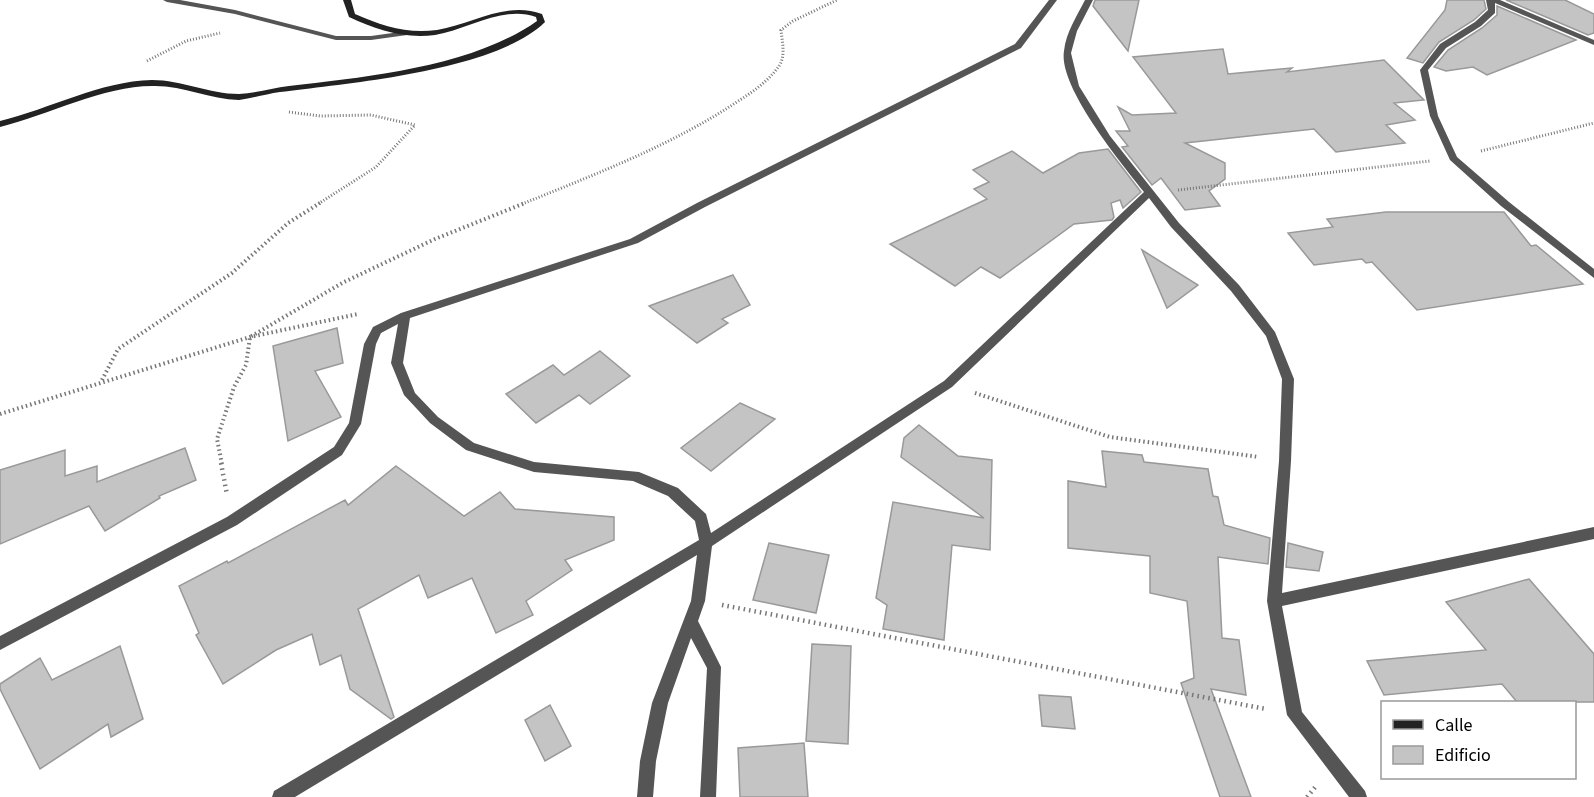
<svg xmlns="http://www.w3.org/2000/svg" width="1594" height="797" font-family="'Source Sans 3',sans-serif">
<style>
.building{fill:#c4c4c4;stroke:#999;stroke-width:1.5}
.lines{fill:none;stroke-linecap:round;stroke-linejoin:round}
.path-far2{stroke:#777;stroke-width:3;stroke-dasharray:1 2;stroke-linecap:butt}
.path-far1{stroke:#777;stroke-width:4;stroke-dasharray:1.5 3;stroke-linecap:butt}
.path{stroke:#777;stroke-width:4.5;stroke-dasharray:1.5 4;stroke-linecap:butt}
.minor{fill:#555;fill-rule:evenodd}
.secondary{fill:#222;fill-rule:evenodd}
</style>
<rect width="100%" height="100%" fill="#fff"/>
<g class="building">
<path d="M 1095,0 L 1139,0 L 1128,51 L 1093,6 Z"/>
<path d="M 1447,0 L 1484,0 L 1486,9 L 1474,20 L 1439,42 L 1423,63 L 1407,58 L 1445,10 Z"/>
<path d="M 1506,0 L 1565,0 L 1594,14 L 1594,33 L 1588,35 Z"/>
<path d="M 1497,6 L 1576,40 L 1487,75 L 1473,67 L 1446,71 L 1434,67 L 1448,50 L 1482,28 L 1497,15 Z"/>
<path d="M 1223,49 L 1228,74 L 1292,68 L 1287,72 L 1384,60 L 1424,100 L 1394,103 L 1415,120 L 1386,125 L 1405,143 L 1336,152 L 1314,129 L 1185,143 L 1225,163 L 1225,179 L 1209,191 L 1220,206 L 1185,210 L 1161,178 L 1152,185 L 1122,147 L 1128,146 L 1116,131 L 1130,131 L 1118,107 L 1132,115 L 1176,113 L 1133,57 Z"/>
<path d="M 1108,149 L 1141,192 L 1123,208 L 1120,200 L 1111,203 L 1114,217 L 1112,220 L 1074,224 L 1000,278 L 981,267 L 955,286 L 890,244 L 987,199 L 974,189 L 989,182 L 973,170 L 1012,151 L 1043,173 L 1079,153 Z"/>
<path d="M 1386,212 L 1504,212 L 1531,246 L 1536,245 L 1583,284 L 1417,310 L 1372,262 L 1366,263 L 1362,259 L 1314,265 L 1288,233 L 1333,227 L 1327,219 Z"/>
<path d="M 1142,250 L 1198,285 L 1167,308 Z"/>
<path d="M 733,275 L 750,305 L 722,319 L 728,323 L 697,343 L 649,306 Z"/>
<path d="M 337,328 L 343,363 L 315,371 L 341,417 L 288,441 L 273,346 Z"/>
<path d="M 600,351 L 630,376 L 590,404 L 579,395 L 536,423 L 506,394 L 553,365 L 564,375 Z"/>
<path d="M 740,403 L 775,419 L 711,471 L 681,448 Z"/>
<path d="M 919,425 L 958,456 L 992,460 L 990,550 L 952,545 L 944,640 L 883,629 L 887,605 L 876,598 L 893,502 L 984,518 L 901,457 L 904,438 Z"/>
<path d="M 185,448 L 196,480 L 159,496 L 160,498 L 105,531 L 89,506 L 0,544 L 0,470 L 65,450 L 65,476 L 97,466 L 97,482 Z"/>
<path d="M 1102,451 L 1142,455 L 1144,462 L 1208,469 L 1213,496 L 1218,497 L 1224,525 L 1270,538 L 1268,564 L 1218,557 L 1222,638 L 1239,640 L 1246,695 L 1211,689 L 1251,797 L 1220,797 L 1181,683 L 1194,678 L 1187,601 L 1150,593 L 1150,556 L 1068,548 L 1068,481 L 1106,487 Z"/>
<path d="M 396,466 L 464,516 L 500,492 L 515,509 L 614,517 L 614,540 L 565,560 L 572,570 L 526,601 L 533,615 L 496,633 L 472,578 L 428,598 L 419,575 L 358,609 L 394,717 L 391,719 L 350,689 L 341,655 L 320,665 L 312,634 L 276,650 L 223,684 L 196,635 L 199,633 L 179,586 L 227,561 L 228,563 L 345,500 L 348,505 Z"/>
<path d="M 769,543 L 829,555 L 816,613 L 753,600 Z"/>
<path d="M 1288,543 L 1323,552 L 1319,571 L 1286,567 Z"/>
<path d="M 1529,579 L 1594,654 L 1594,702 L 1517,702 L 1502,684 L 1384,695 L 1367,661 L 1486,650 L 1446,602 Z"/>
<path d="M 812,644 L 851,646 L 848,744 L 806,741 Z"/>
<path d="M 120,646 L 143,719 L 111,737 L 108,724 L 40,769 L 0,689 L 0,684 L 40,658 L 52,680 Z"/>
<path d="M 1039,695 L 1071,697 L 1075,729 L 1042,726 Z"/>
<path d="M 550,705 L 571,746 L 545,761 L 525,720 Z"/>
<path d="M 804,743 L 808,797 L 740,797 L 738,748 Z"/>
</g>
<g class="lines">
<g class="path-far2">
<path d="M 147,61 L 186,41 L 220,33"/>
<path d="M 289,112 L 320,116 L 371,115 L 415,125 L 376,167 L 318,204"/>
<path d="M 1481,151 L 1594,123"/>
<path d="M 1178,190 L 1430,161"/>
<path d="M 522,204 C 591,176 662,149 726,109 C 744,97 766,85 779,66 C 786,56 782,41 781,30 L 793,21 L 837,0"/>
</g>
<g class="path-far1">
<path d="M 102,380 L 118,349 L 232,273 L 288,223 L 320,203"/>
<path d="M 975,393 L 1110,437 L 1259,457"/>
<path d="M 0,414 L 250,337 L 358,314"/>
<path d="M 222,464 L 217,439 L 234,387 L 246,365 L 250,337 L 344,282 L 435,239 L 525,203"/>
</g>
<g class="path">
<path d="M 221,463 L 227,495"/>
<path d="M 722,605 L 1266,709"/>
<path d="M 1307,797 L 1316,786"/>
</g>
<g class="minor">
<path d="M 163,0 L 180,0 L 235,10 L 336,36 L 371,36 L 407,31 L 411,33 L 407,35 L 371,40 L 336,40 L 235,14 L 167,2 Z"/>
<path d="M 1049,0 L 1057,0 L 1021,48 L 705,207 L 638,243 L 410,318 L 403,363 L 415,393 L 438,417 L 474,443 L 534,462 L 639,472 L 678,488 L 706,514 L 711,533 L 944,381 L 1144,192 C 1122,164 1058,87 1064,51 C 1066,32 1077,16 1085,0 L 1093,0 L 1077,31 L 1071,53 L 1079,86 L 1110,136 L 1179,223 L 1239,285 L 1275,332 L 1294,379 L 1291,461 L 1282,593 L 1594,527 L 1594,539 L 1282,606 L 1302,712 L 1365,791 L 1367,797 L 1349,797 L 1287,715 L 1267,601 L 1279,461 L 1282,379 L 1266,336 L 1231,291 L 1171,227 L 1149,198 L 952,387 L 712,546 L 705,601 L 698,621 L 721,667 L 716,797 L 700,797 L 707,668 L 691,638 L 668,703 L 656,761 L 653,797 L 637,797 L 640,761 L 652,703 L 691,601 L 697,555 L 295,797 L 272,797 L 274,791 L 699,540 L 695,521 L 668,496 L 633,481 L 534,472 L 466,450 L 430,423 L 404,395 L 391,363 L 398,324 L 381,333 L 376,344 L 361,424 L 342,455 L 237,525 L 0,650 L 0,636 L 227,517 L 334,447 L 349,423 L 364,344 L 373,327 L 401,313 L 630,239 L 697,203 L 1015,44 Z"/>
<path d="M 1486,0 L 1500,0 L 1594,40 L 1594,45 L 1495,3 L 1495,13 L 1481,26 L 1446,48 L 1428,70 L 1438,116 L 1457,157 L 1509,202 L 1594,269 L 1594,278 L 1501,206 L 1450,160 L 1430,116 L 1420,70 L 1440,44 L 1475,22 L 1488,10 Z"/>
</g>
<path class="secondary" d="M 343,0 L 351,0 L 355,14 C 382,26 407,34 437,30 C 473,24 506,1 542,14 L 545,22 C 495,71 349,83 280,92 C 266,94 253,98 239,100 C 209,99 182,85 152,86 C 104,86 48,115 0,127 L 0,121 C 50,109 100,81 152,80 C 182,80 209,94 239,94 C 256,93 272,88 289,86 C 367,77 472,67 537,21 L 536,17 C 503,5 467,30 435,35 C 404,39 377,30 349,17 Z"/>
</g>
<rect x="1381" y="701" width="195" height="78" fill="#ffffff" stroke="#999999" stroke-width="1.5"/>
<rect x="1393" y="720" width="30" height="9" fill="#222222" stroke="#999999" stroke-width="1.5"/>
<text x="1435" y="731" font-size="18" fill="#000000">Calle</text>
<rect x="1393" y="746" width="30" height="18" fill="#c4c4c4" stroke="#999999" stroke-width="1.5"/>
<text x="1435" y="761" font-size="18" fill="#000000">Edificio</text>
</svg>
